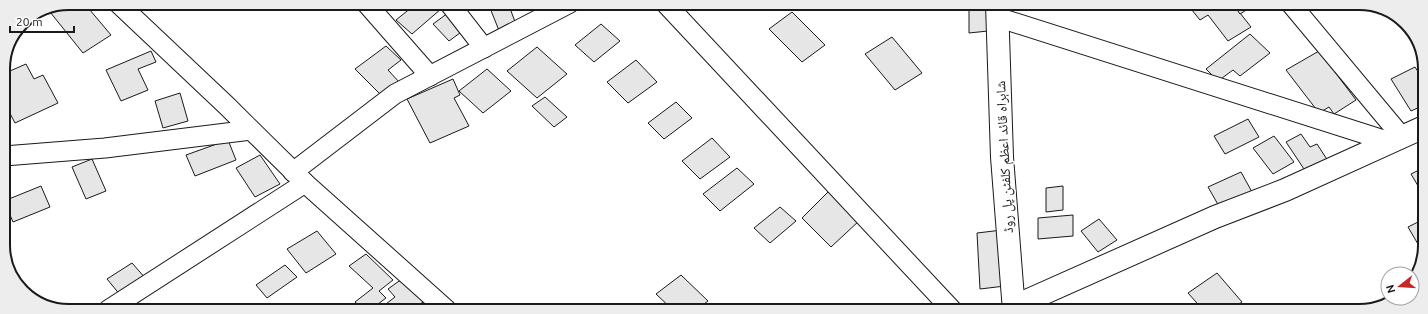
<svg xmlns="http://www.w3.org/2000/svg" width="1428" height="314" font-family="Ubuntu,'Noto Naskh Arabic',sans-serif">
<style>
.building{fill:#e6e6e6;stroke:#1a1a1a}
.lines{fill:none;stroke-linecap:round;stroke-linejoin:round}
.street-casing{stroke:#1a1a1a;stroke-width:21}
.secondary-casing{stroke:#1a1a1a;stroke-width:24}
.highway-casing{stroke:#1a1a1a;stroke-width:24}
.street{stroke:#fff;stroke-width:19}
.secondary{stroke:#fff;stroke-width:22}
.highway{stroke:#fff;stroke-width:22}
.labels{text-anchor:middle;stroke-width:3;stroke-linejoin:round;paint-order:stroke}
.street-label{font-size:14px;fill:#1a1a1a;stroke:#fff}
.rim{fill:none;stroke:#1a1a1a;stroke-width:2}
</style>
<rect width="100%" height="100%" fill="#fff"/>
<g class="building">
<path d="M 69,3 L 84,3 L 111,35 L 83,53 L 50,12 Z"/>
<path d="M 417,3 L 434,3 L 441,9 L 412,34 L 396,20 Z"/>
<path d="M 503,3 L 508,3 L 517,27 L 500,33 L 490,8 Z"/>
<path d="M 969,4 L 987,4 L 988,31 L 969,33 Z"/>
<path d="M 1187,4 L 1233,4 L 1251,27 L 1228,41 L 1208,15 L 1200,20 Z"/>
<path d="M 1233,4 L 1256,4 L 1240,14 Z"/>
<path d="M 792,12 L 825,45 L 802,62 L 769,29 Z"/>
<path d="M 448,13 L 464,30 L 449,41 L 433,24 Z"/>
<path d="M 601,24 L 620,41 L 594,62 L 575,45 Z"/>
<path d="M 1250,34 L 1270,53 L 1240,76 L 1233,70 L 1218,81 L 1206,69 Z"/>
<path d="M 892,37 L 922,73 L 895,90 L 865,54 Z"/>
<path d="M 386,46 L 401,60 L 388,70 L 400,83 L 383,97 L 355,69 Z"/>
<path d="M 537,47 L 567,74 L 537,98 L 507,71 Z"/>
<path d="M 151,51 L 156,62 L 138,69 L 148,90 L 121,101 L 106,70 Z"/>
<path d="M 1319,51 L 1356,100 L 1334,114 L 1329,107 L 1319,113 L 1286,70 Z"/>
<path d="M 636,60 L 657,82 L 628,103 L 607,82 Z"/>
<path d="M 26,64 L 34,79 L 43,75 L 58,103 L 15,123 L 3,100 L 3,74 Z"/>
<path d="M 1415,67 L 1424,81 L 1424,105 L 1411,111 L 1391,79 Z"/>
<path d="M 487,69 L 511,91 L 483,113 L 459,91 Z"/>
<path d="M 453,79 L 460,95 L 454,98 L 469,126 L 430,143 L 407,99 Z"/>
<path d="M 180,93 L 188,121 L 163,128 L 155,101 Z"/>
<path d="M 545,97 L 567,117 L 554,127 L 532,106 Z"/>
<path d="M 676,102 L 692,118 L 664,139 L 648,123 Z"/>
<path d="M 1248,119 L 1259,137 L 1225,154 L 1214,136 Z"/>
<path d="M 1301,134 L 1310,147 L 1317,144 L 1330,164 L 1308,175 L 1286,142 Z"/>
<path d="M 1274,136 L 1294,162 L 1273,174 L 1253,148 Z"/>
<path d="M 712,138 L 730,157 L 700,179 L 682,161 Z"/>
<path d="M 228,140 L 236,160 L 195,176 L 186,155 Z"/>
<path d="M 260,155 L 280,184 L 255,197 L 236,168 Z"/>
<path d="M 92,159 L 106,191 L 86,199 L 72,167 Z"/>
<path d="M 1424,161 L 1424,196 L 1411,174 L 1423,168 L 1420,163 Z"/>
<path d="M 737,168 L 754,184 L 720,211 L 703,194 Z"/>
<path d="M 1241,172 L 1252,192 L 1220,208 L 1208,187 Z"/>
<path d="M 41,186 L 50,207 L 13,222 L 4,201 Z"/>
<path d="M 1063,186 L 1063,210 L 1046,212 L 1046,188 Z"/>
<path d="M 830,190 L 860,220 L 831,247 L 802,218 Z"/>
<path d="M 780,207 L 796,221 L 770,243 L 754,228 Z"/>
<path d="M 1073,215 L 1073,236 L 1038,239 L 1038,218 Z"/>
<path d="M 1099,219 L 1117,240 L 1098,252 L 1081,231 Z"/>
<path d="M 1424,219 L 1424,250 L 1422,251 L 1408,227 Z"/>
<path d="M 1002,230 L 1005,286 L 980,289 L 977,233 Z"/>
<path d="M 317,231 L 336,254 L 306,273 L 287,249 Z"/>
<path d="M 366,254 L 393,280 L 379,291 L 386,298 L 370,310 L 364,310 L 355,302 L 373,288 L 349,266 Z"/>
<path d="M 132,263 L 147,280 L 121,296 L 107,279 Z"/>
<path d="M 285,265 L 297,277 L 267,298 L 256,285 Z"/>
<path d="M 1217,273 L 1242,302 L 1229,311 L 1204,311 L 1188,293 Z"/>
<path d="M 681,275 L 708,301 L 696,310 L 673,310 L 656,294 Z"/>
<path d="M 402,279 L 423,302 L 411,310 L 385,310 L 382,307 L 395,297 L 388,289 Z"/>
</g>
<g class="lines">
<g class="street-casing">
<g id="street">
<path d="M 118,3 L 227,106 L 305,183 L 447,310"/>
<path d="M 366,3 L 430,76"/>
<path d="M 449,3 L 484,48"/>
<path d="M 666,4 L 953,311"/>
<path d="M 1291,4 L 1402,137"/>
<path d="M 997,17 L 1390,142"/>
<path d="M 4,156 L 105,148 L 251,130"/>
<path d="M 293,172 L 395,94 L 570,3"/>
<path d="M 108,310 L 305,183"/>
</g>
</g>
<g class="secondary-casing">
<path id="secondary" d="M 1013,307 L 1215,217 L 1285,190 L 1424,127"/>
</g>
<g class="highway-casing">
<path id="highway" d="M 997,4 L 1002,157 L 1014,311"/>
</g>
<use href="#street" class="street"/>
<use href="#secondary" class="secondary"/>
<use href="#highway" class="highway"/>
</g>
<g class="labels">
<g class="street-label">
<text transform="translate(1004 157) rotate(-93)" y="5">شاہراہ قائد اعظم کلفٹن پل روڈ</text>
</g>
</g>
<path d="M0 0H1428V314H0ZM69 10H1359A59 59 0 0 1 1418 69V245A59 59 0 0 1 1359 304H69A59 59 0 0 1 10 245V69A59 59 0 0 1 69 10Z" fill="#ededed" fill-rule="evenodd"/>
<path class="rim" d="M69 10H1359A59 59 0 0 1 1418 69V245A59 59 0 0 1 1359 304H69A59 59 0 0 1 10 245V69A59 59 0 0 1 69 10Z"/>
<g transform="translate(1400 286) rotate(253)"><circle r="19" fill="#ffffff" stroke="#a3a3a3"/>
<path d="M0-3L7 15L0 10L-7 15Z" fill="#c62828"/>
<text y="-6" font-size="11" font-weight="bold" text-anchor="middle" fill="#1a1a1a">N</text>
</g>
<path d="M10 26v6h64v-6" fill="none" stroke="#1a1a1a" stroke-width="2"/>
<text x="16" y="26" font-size="12" fill="#1a1a1a" stroke="#ffffff" stroke-width="3" paint-order="stroke">20 m</text>
</svg>
